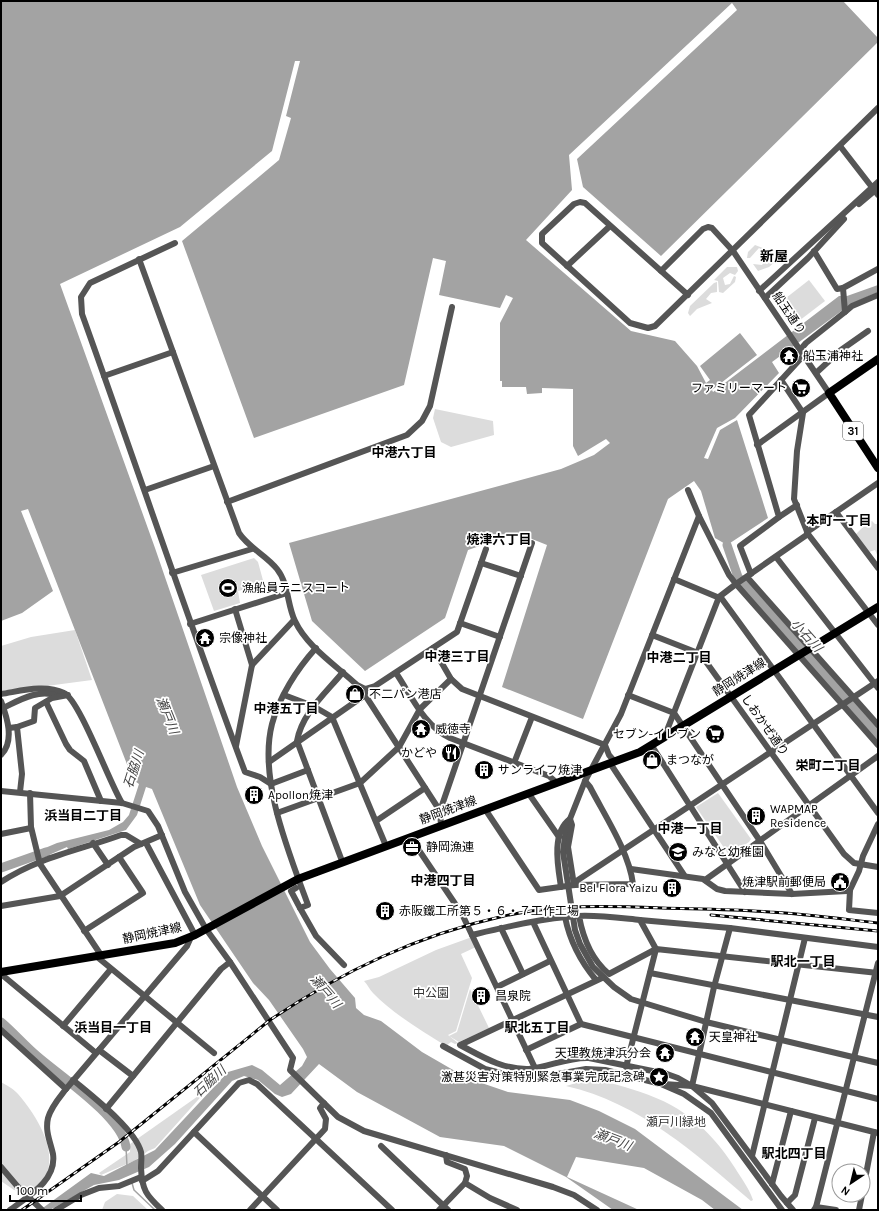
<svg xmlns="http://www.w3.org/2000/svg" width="879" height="1211" font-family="Karla,'Noto Sans JP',sans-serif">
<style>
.green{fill:#dcdcdc}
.water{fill:#a3a3a3}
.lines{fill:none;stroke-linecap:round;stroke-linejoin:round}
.stream{stroke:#a3a3a3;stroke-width:1.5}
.river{stroke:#a3a3a3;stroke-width:9}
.minor{stroke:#555;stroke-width:6}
.major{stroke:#000;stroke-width:8}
.rail-casing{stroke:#000;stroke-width:3}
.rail{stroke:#fff;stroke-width:1.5;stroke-dasharray:4.5;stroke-linecap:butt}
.labels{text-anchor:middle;stroke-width:3.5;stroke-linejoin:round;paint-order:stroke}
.shield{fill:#fff;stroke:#4c4c4c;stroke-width:1}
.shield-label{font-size:11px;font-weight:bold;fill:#000}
.street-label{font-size:12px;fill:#000;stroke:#fff}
.poi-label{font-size:12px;fill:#000;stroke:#fff;text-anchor:start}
.park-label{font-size:12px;fill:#333;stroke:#fff}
.neighbourhood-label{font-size:13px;font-weight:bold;fill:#000;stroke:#fff}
.water-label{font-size:13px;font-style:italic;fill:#444;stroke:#fff}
.quarter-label{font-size:14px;font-weight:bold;fill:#000;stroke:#fff}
</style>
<rect width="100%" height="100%" fill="#fff"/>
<g class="green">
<path d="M 755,245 L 768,250 L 776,261 L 769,267 L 758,271 L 753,264 L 762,265 L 764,262 L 765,252 L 759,248 L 750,258 L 747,258 L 748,252 Z"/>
<path d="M 727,267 L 737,267 L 738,271 L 735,275 L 730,273 L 723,278 L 725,285 L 730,284 L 734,276 L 736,277 L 735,282 L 723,293 L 719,292 L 718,281 L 714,280 Z"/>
<path d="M 809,280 L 825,301 L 791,327 L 777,305 Z"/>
<path d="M 717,282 L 717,292 L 711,293 L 706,299 L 712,303 L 697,309 L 690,316 L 688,313 L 690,306 L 714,283 Z"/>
<path d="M 435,409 L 493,421 L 494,435 L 451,447 L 441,442 L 433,418 Z"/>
<path d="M 872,521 L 875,524 L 878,524 L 878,557 L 875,550 L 869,552 L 875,559 L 873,558 L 855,535 L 868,522 Z"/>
<path d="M 254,558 L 258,562 L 264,584 L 238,591 L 240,603 L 214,611 L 201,575 Z"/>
<path d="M 75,630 L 92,680 L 1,692 L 1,646 L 31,637 Z"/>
<path d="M 718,793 L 751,839 L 749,842 L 729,855 L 696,807 Z"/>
<path d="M 472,937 L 476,947 L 461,954 L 472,978 L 456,1031 L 448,1035 L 458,1043 L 455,1044 L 451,1042 L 446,1046 C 422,1031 392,1013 373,993 C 369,989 368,985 364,981 L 379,977 L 436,950 Z"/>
<path d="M 470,989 L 489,1028 L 459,1042 L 449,1036 L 457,1032 Z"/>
<path d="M 215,1081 L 155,1148 L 148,1151 L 134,1161 L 101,1175 L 99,1173 L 130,1152 L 130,1144 L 201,1094 Z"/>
<path d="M 583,1081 C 600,1080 615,1084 631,1089 C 679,1103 708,1126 735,1168 C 741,1178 749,1188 753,1200 L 751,1201 C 695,1153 640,1103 566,1086 Z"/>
<path d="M 1,1082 C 6,1085 14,1089 18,1094 C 37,1116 62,1155 42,1183 C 40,1186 33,1189 30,1192 L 14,1190 L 1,1181 Z"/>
<path d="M 117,1194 L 133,1196 L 148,1210 L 102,1210 L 105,1202 Z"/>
</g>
<path class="water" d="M 1,1 L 843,1 L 878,38 L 878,42 L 661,256 L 583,187 L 577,159 L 737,10 L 732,3 L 569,155 L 572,190 L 526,240 L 631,331 L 675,341 L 697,366 L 706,383 L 710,380 L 700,366 L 740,333 L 757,355 L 712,390 L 713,392 L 839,296 L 847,296 L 878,285 L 878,292 L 851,304 L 772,362 L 779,373 L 735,418 L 717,428 L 704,458 L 708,459 L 720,430 L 737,420 L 768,518 L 727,545 L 715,538 L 701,491 L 694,481 L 668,499 L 583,719 L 502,687 L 547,545 L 517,533 L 468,550 L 445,618 L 365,671 L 312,621 L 289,543 L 561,469 L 594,455 L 610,443 L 606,439 L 578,456 L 573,446 L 573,389 L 542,388 L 542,393 L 527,394 L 526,387 L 502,387 L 502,381 L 500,381 L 500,323 L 513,298 L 506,295 L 500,308 L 439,295 L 446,261 L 433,258 L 404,385 L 254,438 L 182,241 L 279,160 L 291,118 L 286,116 L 300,61 L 295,61 L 272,151 L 180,227 L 60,284 L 155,548 L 237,787 L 262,846 L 310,942 L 330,969 L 355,998 L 356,1008 L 364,1015 L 381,1021 L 422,1052 L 467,1078 L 508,1092 L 570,1100 L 599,1111 L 635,1129 L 743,1210 L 715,1210 L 702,1200 L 644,1168 L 576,1157 L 567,1177 L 639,1210 L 613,1210 L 566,1177 L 504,1146 L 440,1137 L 357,1092 L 319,1064 L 291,1094 L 282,1097 L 275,1094 L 258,1080 L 244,1076 L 232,1081 L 175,1144 L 149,1167 L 119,1180 L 94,1185 L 50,1210 L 40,1210 L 91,1173 L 104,1176 L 155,1150 L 228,1072 L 252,1065 L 262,1070 L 280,1085 L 302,1066 L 307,1057 L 303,1049 L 269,1000 L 253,983 L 200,905 L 152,789 L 146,787 L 137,815 L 126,830 L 68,849 L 67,847 L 40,859 L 38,851 L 57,843 L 109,830 L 123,822 L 129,815 L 139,784 L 132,779 L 133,775 L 130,772 L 28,509 L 21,511 L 53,591 L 22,613 L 1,621 Z"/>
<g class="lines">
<g class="stream">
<path d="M 126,1147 L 127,1166"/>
<path d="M 132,1183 L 134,1190 L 155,1210"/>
</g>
<g class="river">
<path d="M 727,545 L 738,577 L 878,735"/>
<path d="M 1,868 L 46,852"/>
<path d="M 1,1022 C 14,1033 24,1045 37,1056 C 60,1076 122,1117 126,1147"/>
</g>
<g class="minor">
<path d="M 840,146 L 878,195"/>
<path d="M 859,204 L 878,188"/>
<path d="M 175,243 L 90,283 L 81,297 L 82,314 C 137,467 188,620 245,772 L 260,777 L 271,784 L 308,770"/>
<path d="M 814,251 L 837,289 L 843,288"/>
<path d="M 139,259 L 239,533 C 249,548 266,555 277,569 C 289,584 287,605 295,621 C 307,647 337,666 357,685 L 365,689 L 375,686 L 457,632 L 486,549"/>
<path d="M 567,266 L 610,226"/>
<path d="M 661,271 L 703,229 L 708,227 L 712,228 L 733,251 L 829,393 L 757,445"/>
<path d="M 759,291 L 878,182"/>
<path d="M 688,295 L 585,203 L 580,202 L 574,204 L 542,234 L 542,243 L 630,323 L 648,328 L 655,326 L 878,108"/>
<path d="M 765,298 L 808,258 L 844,219"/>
<path d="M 845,312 L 852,306 L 878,295"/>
<path d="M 800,350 L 806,343 L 845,312 L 843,288 L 878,269"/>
<path d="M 816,373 L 841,350 L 868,331"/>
<path d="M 104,376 L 173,352"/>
<path d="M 781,380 L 803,413 L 797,451 L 794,499 L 808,534 L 878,625"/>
<path d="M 145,490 L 214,466"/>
<path d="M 688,490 L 699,516"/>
<path d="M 227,502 L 407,435 L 422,421 L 430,406 L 452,307"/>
<path d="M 836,512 L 878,568"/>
<path d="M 779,517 L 797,505"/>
<path d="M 807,532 L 878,483"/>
<path d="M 808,534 L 736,584 L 878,745"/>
<path d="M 776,557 L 878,688"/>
<path d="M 481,563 L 521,576"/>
<path d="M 172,573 L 252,549"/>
<path d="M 751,574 L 740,546 L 779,517 L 749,415 L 804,355"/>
<path d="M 747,577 L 878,725"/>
<path d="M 674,579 L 722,599 L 878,813"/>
<path d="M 235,609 L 252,665"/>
<path d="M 460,623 L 500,637"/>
<path d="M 190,624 L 287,593"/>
<path d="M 652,635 L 698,653 L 704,659 L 844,854 L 854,863 L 878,867"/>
<path d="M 316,648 C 297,669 279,697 272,724 C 258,779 289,853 308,905 L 300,908 L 316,936 L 344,965"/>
<path d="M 433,648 L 451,679 L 462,689 L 605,745 L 609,755 L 615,762"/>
<path d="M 396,673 C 411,695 424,726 450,738 L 549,776 L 557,783"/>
<path d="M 365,689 L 365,695 L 440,811"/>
<path d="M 1,694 C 21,691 45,684 64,693 C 79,699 110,784 122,803"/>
<path d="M 284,695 L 313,706 L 332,717 L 386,846"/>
<path d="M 628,695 L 674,713 L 760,841 L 792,894"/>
<path d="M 1,701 C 7,717 15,741 1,755"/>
<path d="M 46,702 L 66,744 L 70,750 L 84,761 L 101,801"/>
<path d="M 1,709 C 18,701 38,688 58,696"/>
<path d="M 17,727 L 34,721 L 35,708 L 52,698 L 68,695"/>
<path d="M 9,728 L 17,727 L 22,774 L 20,792"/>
<path d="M 664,738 L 719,597 L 736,584 L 729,575 L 699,516 L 621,714 L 585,781 L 566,829 L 563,852 L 575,930 L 580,944 L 593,967 L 614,987 L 631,999 L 706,1022 L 878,1063"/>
<path d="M 236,746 L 252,665 L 294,620"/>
<path d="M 652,746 L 745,892"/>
<path d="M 269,762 L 365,695"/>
<path d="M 514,763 L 532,717"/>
<path d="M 610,763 L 684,875"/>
<path d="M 1,791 L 122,803 L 148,811 L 158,826 L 185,892 L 206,929 L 230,962 L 293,1058 L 290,1070 L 338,1117 L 364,1131 L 553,1187 L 574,1195 L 597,1210"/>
<path d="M 30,793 L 31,827 L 40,864 L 101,955"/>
<path d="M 529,794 L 559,837"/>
<path d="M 485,809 L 539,890 L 574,885 L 633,884 C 629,852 605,816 590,787 L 585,781"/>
<path d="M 277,813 L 360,783 L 399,747 L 420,709 L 451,679"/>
<path d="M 376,821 L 425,788"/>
<path d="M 441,826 L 440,811 L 532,543"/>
<path d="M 1,834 L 31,828"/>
<path d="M 410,837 L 462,914 L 535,1068"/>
<path d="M 93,843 L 108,865"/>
<path d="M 146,843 L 195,935"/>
<path d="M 342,861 L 297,741 C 302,713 326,693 343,672"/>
<path d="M 631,869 L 703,879 L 717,889 L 725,891 L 792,894 L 847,891 L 850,890 L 859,871 L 863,856 L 878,824"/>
<path d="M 705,880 L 878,756"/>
<path d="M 1,882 C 39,857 80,850 121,835 L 126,835 L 141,844"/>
<path d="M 574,885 L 578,880 L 878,681"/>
<path d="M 561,887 C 558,867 551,833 570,819 L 572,825 L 568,847 L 574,885"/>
<path d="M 296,888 L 291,891 L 300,908"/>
<path d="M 850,890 L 849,910 L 878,913"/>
<path d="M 1,906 L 60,896 L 134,847 L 162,835"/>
<path d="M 565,917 C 570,942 580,961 596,980"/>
<path d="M 640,920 L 730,928 L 878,947"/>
<path d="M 533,922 L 581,1024"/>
<path d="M 501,928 L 523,974"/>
<path d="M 84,931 L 143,893 L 119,857"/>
<path d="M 472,935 C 506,927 543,918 578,916 C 599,915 620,918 640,920 L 656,949 L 609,974 C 592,960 583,938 579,916"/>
<path d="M 96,956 L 214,1053"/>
<path d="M 650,973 L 878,1017"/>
<path d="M 1,974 L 96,1053"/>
<path d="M 602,978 L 460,1045 C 481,1056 503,1070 529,1069 C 549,1067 568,1057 589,1058 L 667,1074 L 678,1078 L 692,1086 L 712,1103 L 781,1196 L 793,1210"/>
<path d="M 497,987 L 550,961"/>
<path d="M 63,1026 L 111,969"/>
<path d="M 1,1030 L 66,1089 C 59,1098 51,1107 48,1118 C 45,1131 50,1141 53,1154 C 57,1181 27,1197 10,1210"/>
<path d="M 443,1046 L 485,1069 L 513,1076 L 541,1077 L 586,1069 L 605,1070 L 661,1084 L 684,1094 L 711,1113 L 782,1210"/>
<path d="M 99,1050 L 133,1076"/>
<path d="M 526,1050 L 581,1024 L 878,1099"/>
<path d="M 626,1067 L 656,949 L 878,973"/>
<path d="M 73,1080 C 92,1096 135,1129 141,1152 C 142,1157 141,1163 141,1168 C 142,1190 146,1195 162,1210"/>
<path d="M 664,1084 L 692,1086 L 878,1133"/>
<path d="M 692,1086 L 714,987 L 730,928"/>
<path d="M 66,1089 L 187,946 L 191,937"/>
<path d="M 106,1109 L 221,969 L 230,962"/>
<path d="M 194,1132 L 277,1210"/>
<path d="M 381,1146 L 448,1210"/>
<path d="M 752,1156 L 805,938"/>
<path d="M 1,1167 L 18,1187 L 42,1210"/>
<path d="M 142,1181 L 158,1171 L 239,1083 L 249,1080 L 257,1084 L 392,1210"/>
<path d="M 465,1183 L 490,1198 L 517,1210"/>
<path d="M 772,1184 L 791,1111"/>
<path d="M 863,1190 L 874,1132"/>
<path d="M 787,1203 L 795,1195 L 815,1118"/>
<path d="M 816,1207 L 836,1210"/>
<path d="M 56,1210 L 81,1195 L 99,1188 L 119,1186 L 141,1177"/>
<path d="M 250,1210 L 325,1129 L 326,1119 L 320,1108 L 324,1103"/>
<path d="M 439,1210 L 465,1183 L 467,1176 L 465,1169 L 447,1162 L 446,1155"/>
<path d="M 814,1210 L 816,1207 L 878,963"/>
<path d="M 859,1210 L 862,1195"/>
</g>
<g class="major">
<path d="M 878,359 L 829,393 L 878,468"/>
<path d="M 1,972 L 175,943 L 195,935 L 298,879 L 640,752 L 878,607"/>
</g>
<g class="rail-casing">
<g id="rail">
<path d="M 711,915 L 878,931"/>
<path d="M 22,1210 L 119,1142 L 270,1020 C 343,971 418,935 504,916 C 556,904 609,906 662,908 C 698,909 735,909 770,912 C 806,914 842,919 878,923"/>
</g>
</g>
<use href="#rail" class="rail"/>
</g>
<defs>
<g id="temple-disc" transform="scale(1)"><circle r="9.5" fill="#000" stroke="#fff"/><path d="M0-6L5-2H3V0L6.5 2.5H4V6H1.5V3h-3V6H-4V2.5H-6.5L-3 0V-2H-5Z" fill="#fff"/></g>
<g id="supermarket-disc" transform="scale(1)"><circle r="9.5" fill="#000" stroke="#fff"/><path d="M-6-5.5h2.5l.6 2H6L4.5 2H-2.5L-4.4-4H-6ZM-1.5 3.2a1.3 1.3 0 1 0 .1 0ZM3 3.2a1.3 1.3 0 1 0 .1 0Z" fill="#fff"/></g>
<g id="stadium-disc" transform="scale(1)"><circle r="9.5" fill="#000" stroke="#fff"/><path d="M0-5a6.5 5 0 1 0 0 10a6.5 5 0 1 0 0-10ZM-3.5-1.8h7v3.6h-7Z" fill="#fff"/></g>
<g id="shop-disc" transform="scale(1)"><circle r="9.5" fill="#000" stroke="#fff"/><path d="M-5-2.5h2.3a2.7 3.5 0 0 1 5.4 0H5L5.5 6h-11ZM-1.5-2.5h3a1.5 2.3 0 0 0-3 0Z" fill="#fff"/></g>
<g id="restaurant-disc" transform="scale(1)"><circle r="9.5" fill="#000" stroke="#fff"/><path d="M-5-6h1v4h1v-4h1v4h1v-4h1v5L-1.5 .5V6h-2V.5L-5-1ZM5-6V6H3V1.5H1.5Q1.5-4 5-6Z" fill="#fff"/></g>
<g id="building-disc" transform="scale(1)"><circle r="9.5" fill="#000" stroke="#fff"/><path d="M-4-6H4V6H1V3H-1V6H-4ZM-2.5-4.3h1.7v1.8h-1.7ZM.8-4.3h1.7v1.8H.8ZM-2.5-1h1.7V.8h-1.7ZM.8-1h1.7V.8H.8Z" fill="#fff"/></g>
<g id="office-disc" transform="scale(1)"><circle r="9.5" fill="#000" stroke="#fff"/><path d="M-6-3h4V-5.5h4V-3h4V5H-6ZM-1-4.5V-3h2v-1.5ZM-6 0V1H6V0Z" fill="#fff"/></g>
<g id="school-disc" transform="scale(1)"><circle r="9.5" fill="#000" stroke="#fff"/><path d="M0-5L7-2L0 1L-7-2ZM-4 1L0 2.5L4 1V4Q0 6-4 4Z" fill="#fff"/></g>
<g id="civic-disc" transform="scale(1)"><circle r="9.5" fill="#000" stroke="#fff"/><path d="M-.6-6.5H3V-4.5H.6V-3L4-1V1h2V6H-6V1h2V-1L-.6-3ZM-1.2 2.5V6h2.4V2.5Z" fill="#fff"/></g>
<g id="sight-disc" transform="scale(1)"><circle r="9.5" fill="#000" stroke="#fff"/><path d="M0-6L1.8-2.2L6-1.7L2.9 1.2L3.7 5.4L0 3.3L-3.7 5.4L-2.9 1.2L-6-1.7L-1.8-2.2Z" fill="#fff"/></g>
</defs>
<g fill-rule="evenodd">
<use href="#temple-disc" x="789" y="356"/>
<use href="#supermarket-disc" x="801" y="388"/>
<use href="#stadium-disc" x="228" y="588"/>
<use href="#temple-disc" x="205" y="638"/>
<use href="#shop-disc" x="355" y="694"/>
<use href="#temple-disc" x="421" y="729"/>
<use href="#supermarket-disc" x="715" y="734"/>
<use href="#restaurant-disc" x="451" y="753"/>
<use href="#shop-disc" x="652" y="760"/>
<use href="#building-disc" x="484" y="770"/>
<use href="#building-disc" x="254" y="795"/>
<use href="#building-disc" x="756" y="816"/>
<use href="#office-disc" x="412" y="847"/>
<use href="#school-disc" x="678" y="852"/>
<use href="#civic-disc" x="840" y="882"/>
<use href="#building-disc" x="672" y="888"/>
<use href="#building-disc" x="385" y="911"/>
<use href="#building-disc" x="481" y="996"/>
<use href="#temple-disc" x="695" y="1037"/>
<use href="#temple-disc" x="665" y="1053"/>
<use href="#sight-disc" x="659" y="1077"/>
</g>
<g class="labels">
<rect class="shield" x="843" y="422" width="20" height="18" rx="3"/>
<g class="shield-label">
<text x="853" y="435">31</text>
</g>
<g class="street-label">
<text transform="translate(789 313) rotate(56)" y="4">船玉通り</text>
<text transform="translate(739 677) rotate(-32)" y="4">静岡焼津線</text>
<text transform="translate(765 725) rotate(55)" y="4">しおかぜ通り</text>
<text transform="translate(448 810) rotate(-20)" y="4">静岡焼津線</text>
<text transform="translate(152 933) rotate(-12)" y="4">静岡焼津線</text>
</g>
<g class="poi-label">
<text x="803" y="360">船玉浦神社</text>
<text x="787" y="392" text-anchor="end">ファミリーマート</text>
<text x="242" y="592">漁船員テニスコート</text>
<text x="219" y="642">宗像神社</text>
<text x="369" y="698">不二パン港店</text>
<text x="435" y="733">威徳寺</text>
<text x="701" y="738" text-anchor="end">セブン-イレブン</text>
<text x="437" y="757" text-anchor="end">かどや</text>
<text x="666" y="764">まつなが</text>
<text x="498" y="774">サンライフ焼津</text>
<text x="268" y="799">Apollon焼津</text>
<text x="770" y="813">WAPMAP<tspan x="770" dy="14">Residence</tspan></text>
<text x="426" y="851">静岡漁連</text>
<text x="692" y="856">みなと幼稚園</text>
<text x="826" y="886" text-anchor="end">焼津駅前郵便局</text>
<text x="658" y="892" text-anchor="end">Bel Flora Yaizu</text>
<text x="399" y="915">赤阪鐵工所第５・６・７工作工場</text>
<text x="495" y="1000">昌泉院</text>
<text x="709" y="1041">天皇神社</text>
<text x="651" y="1057" text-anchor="end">天理教焼津浜分会</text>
<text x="645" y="1081" text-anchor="end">激甚災害対策特別緊急事業完成記念碑</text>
</g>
<g class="park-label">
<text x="431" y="997">中公園</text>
<text x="676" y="1126">瀬戸川緑地</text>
</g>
<g class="neighbourhood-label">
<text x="404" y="457">中港六丁目</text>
<text x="839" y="525">本町一丁目</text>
<text x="499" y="544">焼津六丁目</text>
<text x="457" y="661">中港三丁目</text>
<text x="679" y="662">中港二丁目</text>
<text x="286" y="713">中港五丁目</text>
<text x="828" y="770">栄町二丁目</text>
<text x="83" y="820">浜当目二丁目</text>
<text x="690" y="833">中港一丁目</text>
<text x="443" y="885">中港四丁目</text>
<text x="803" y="966">駅北一丁目</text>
<text x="113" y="1032">浜当目一丁目</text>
<text x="537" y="1032">駅北五丁目</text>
<text x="794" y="1158">駅北四丁目</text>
</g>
<g class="water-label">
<text transform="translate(807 635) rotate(48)" y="5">小石川</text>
<text transform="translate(168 715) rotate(68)" y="5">瀬戸川</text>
<text transform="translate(133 769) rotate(-72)" y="5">石脇川</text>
<text transform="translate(326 991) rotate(49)" y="5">瀬戸川</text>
<text transform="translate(209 1081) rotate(-43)" y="5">石脇川</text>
<text transform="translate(613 1139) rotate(21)" y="5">瀬戸川</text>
</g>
<g class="quarter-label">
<text x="774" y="261">新屋</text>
</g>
</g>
<rect width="879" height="1211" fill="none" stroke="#000000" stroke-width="4"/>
<g transform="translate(851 1183) rotate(215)"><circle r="19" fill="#ffffff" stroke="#999999"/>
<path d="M0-3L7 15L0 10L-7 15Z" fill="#000000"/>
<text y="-6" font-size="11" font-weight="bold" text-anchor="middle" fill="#000000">N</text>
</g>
<path d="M10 1195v6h71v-6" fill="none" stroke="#000000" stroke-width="2"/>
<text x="16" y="1195" font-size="12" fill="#000000" stroke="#ffffff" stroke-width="3" paint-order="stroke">100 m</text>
</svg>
